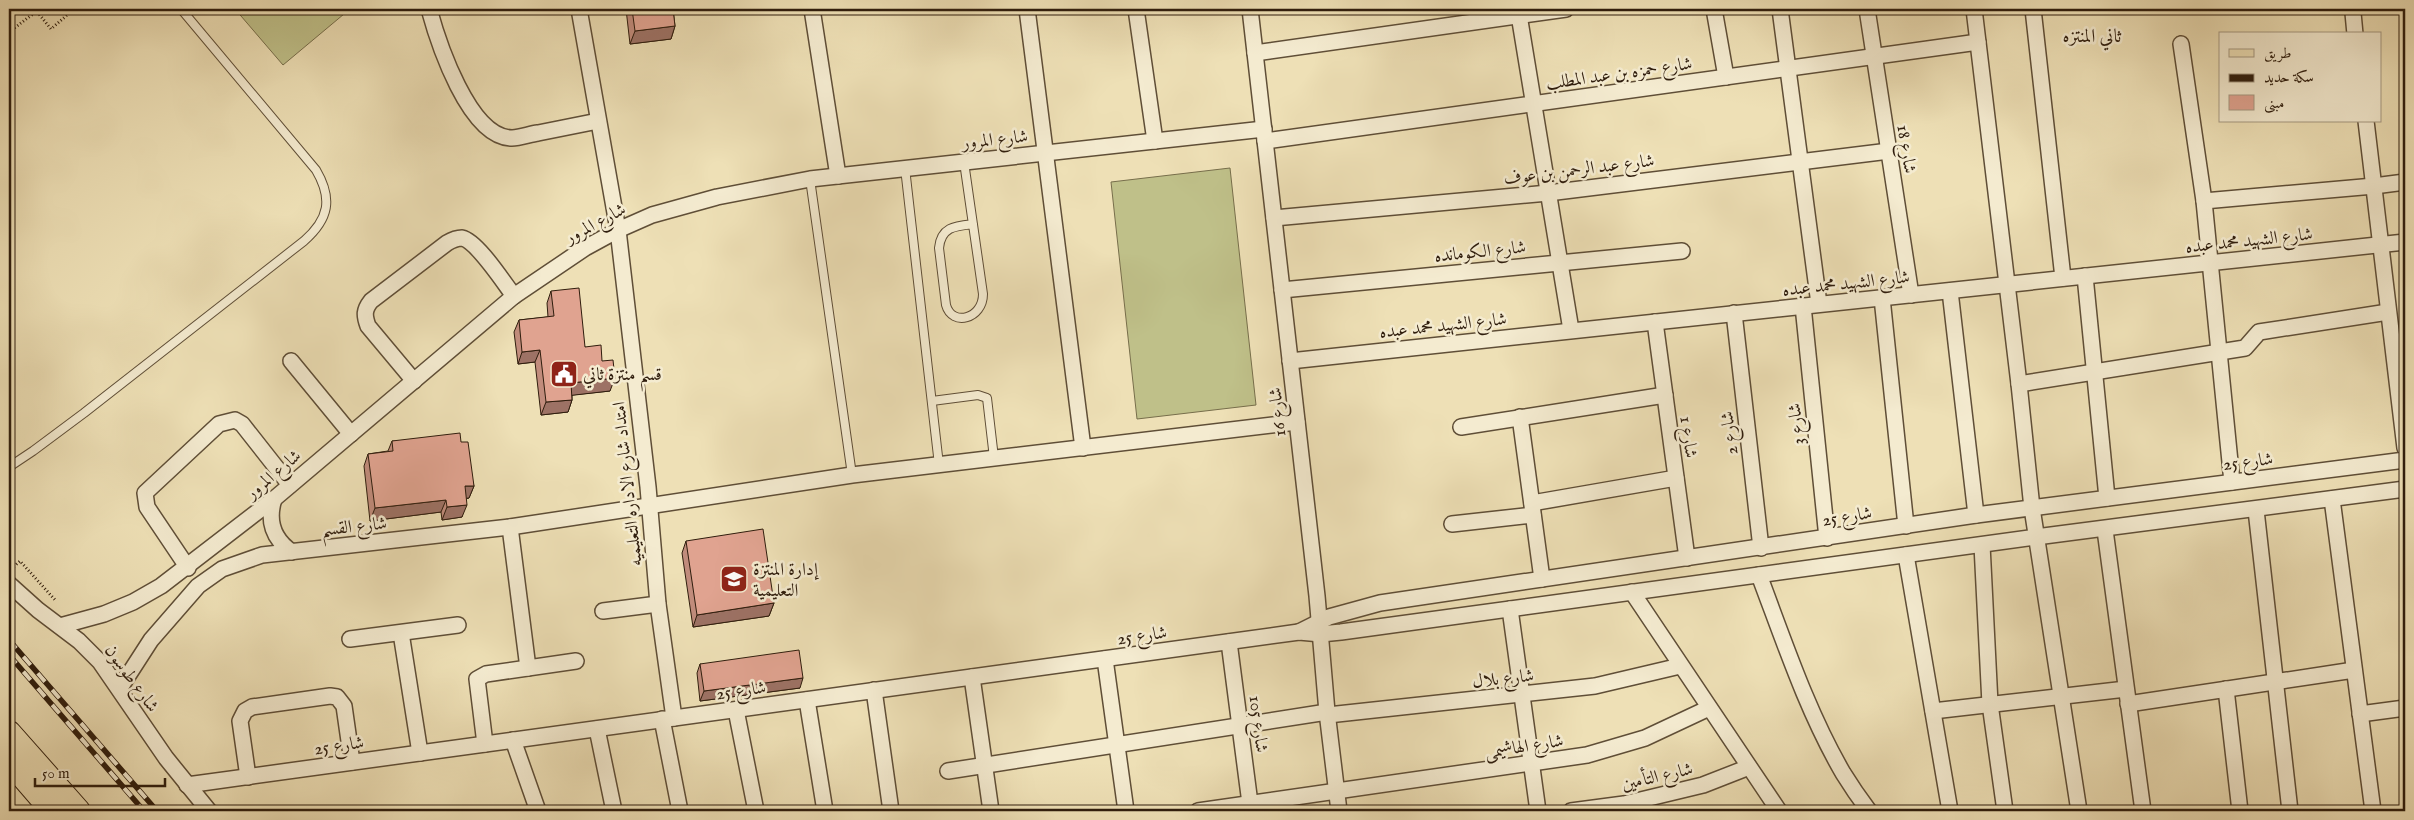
<svg xmlns="http://www.w3.org/2000/svg" width="2414" height="820" font-family="'IM FELL English',Amiri,serif">
<style>
.pitch{fill:#bfc089;stroke:#776e4b}
.lines{fill:none;stroke-linecap:round;stroke-linejoin:round}
.lane-casing{stroke:#5f4e37;stroke-width:10}
.street-casing{stroke:#5f4e37;stroke-width:18}
.primary-casing{stroke:#2f1d0d;stroke-width:26}
.path{stroke:#2f1d0d;stroke-width:3;stroke-dasharray:1 2.5;stroke-linecap:butt}
.lane{stroke:#f4ebd0;stroke-width:8}
.street{stroke:#f4ebd0;stroke-width:15}
.primary{stroke:#eee0b6;stroke-width:24}
.rail-casing{stroke:#2f1d0d;stroke-width:5.5}
.rail{stroke:#f4ebd0;stroke-width:4;stroke-dasharray:11;stroke-linecap:butt}
.wall{fill:#c18c7c;stroke:#2f1d0d}
.shaded-wall{fill:#9d7265;stroke:#2f1d0d}
.building{fill:#e0a390;stroke:#2f1d0d}
.labels{text-anchor:middle;stroke-width:5;stroke-linejoin:round;paint-order:stroke}
.street-label{font-size:18px;fill:#2f1d0d;stroke:#f4ebd0}
.poi-label{font-size:18px;fill:#2f1d0d;stroke:#f4ebd0;text-anchor:start}
.neighbourhood-label{font-size:19px;fill:#2f1d0d;stroke:#f4ebd0}
</style>
<rect width="100%" height="100%" fill="#eee0b6"/>
<filter id="stains"><feTurbulence type="fractalNoise" baseFrequency=".004" numOctaves="4"/><feColorMatrix values="0 0 0 0 .2 0 0 0 0 .09 0 0 0 0 .02 0 0 0 .5 -.17"/></filter>
<radialGradient id="worn" r=".72"><stop offset=".6" stop-color="#630" stop-opacity="0"/><stop offset="1" stop-color="#630" stop-opacity=".3"/></radialGradient>
<g class="pitch">
<path d="M 235,9 L 350,9 L 283,65 Z"/>
<path d="M 1230,168 L 1256,405 L 1137,419 L 1111,182 Z"/>
</g>
<g class="lines">
<g class="lane-casing">
<g id="lane">
<path d="M 964,162 L 983,294 C 983,319 952,327 946,305 L 939,248 C 941,227 955,226 973,224"/>
<path d="M 905,168 L 939,465"/>
<path d="M 810,179 L 852,475"/>
<path d="M 932,401 L 978,395 L 987,398 L 994,458"/>
<path d="M 9,467 L 33,451 L 84,413 L 304,241 C 329,219 333,199 316,170 L 181,9"/>
</g>
</g>
<g class="street-casing">
<g id="street">
<path d="M 429,9 C 438,42 469,138 512,138 C 520,138 530,134 538,133 C 558,129 578,125 598,121"/>
<path d="M 579,9 L 618,230 L 648,487 L 658,604 L 674,718"/>
<path d="M 812,9 L 838,176"/>
<path d="M 1027,9 L 1083,448"/>
<path d="M 1136,9 L 1155,141"/>
<path d="M 1250,9 L 1317,596 L 1327,712 L 1339,811"/>
<path d="M 1518,9 L 1571,330"/>
<path d="M 1714,9 L 1726,77"/>
<path d="M 1780,9 L 1819,304"/>
<path d="M 1867,9 L 1911,295"/>
<path d="M 1974,9 L 2019,384 L 2032,508 L 2079,811"/>
<path d="M 2033,9 L 2063,278"/>
<path d="M 2353,13 L 2355,34"/>
<path d="M 2181,44 L 2204,201 L 2232,482"/>
<path d="M 1255,53 L 1566,9"/>
<path d="M 2366,121 L 2405,448"/>
<path d="M 1265,141 L 1978,42"/>
<path d="M 2204,201 L 2374,186 L 2405,182"/>
<path d="M 1274,218 L 1548,193 L 1889,151"/>
<path d="M 2085,276 L 2107,498"/>
<path d="M 1282,290 L 1682,251"/>
<path d="M 1950,291 L 1976,515"/>
<path d="M 1882,298 L 1906,526"/>
<path d="M 1803,306 L 1827,538"/>
<path d="M 1734,313 L 1761,548"/>
<path d="M 1655,322 L 1687,558"/>
<path d="M 291,361 L 351,434"/>
<path d="M 1290,361 L 2405,242"/>
<path d="M 414,381 L 368,326 C 364,315 364,310 371,301 L 447,243 C 452,240 456,238 462,238 C 477,241 504,283 514,296"/>
<path d="M 2019,384 L 2245,348 L 2259,332 L 2388,312"/>
<path d="M 1520,417 L 1542,579"/>
<path d="M 1461,427 L 1665,395"/>
<path d="M 274,499 C 267,521 273,539 292,552"/>
<path d="M 2332,499 L 2373,811"/>
<path d="M 1532,503 L 1676,478"/>
<path d="M 2256,510 L 2290,811"/>
<path d="M 1452,524 L 1533,515"/>
<path d="M 510,527 L 528,668"/>
<path d="M 2105,530 L 2143,811"/>
<path d="M 1982,545 L 1990,704 L 2005,811"/>
<path d="M 1906,555 L 1950,811"/>
<path d="M 188,568 L 147,507 L 145,493 L 219,424 L 235,420 L 242,424 L 290,485"/>
<path d="M 1759,575 C 1784,641 1807,711 1843,773 C 1851,786 1860,799 1869,811"/>
<path d="M 9,584 L 38,610 L 79,641 L 100,662 L 166,758 L 209,811"/>
<path d="M 1632,592 L 1779,811"/>
<path d="M 1510,609 L 1538,811"/>
<path d="M 603,611 L 658,604"/>
<path d="M 60,626 L 104,614 L 133,602 L 161,586 L 274,499 L 514,296 L 585,248 L 618,230 L 652,215 L 717,197 L 810,179 L 1264,129"/>
<path d="M 1299,632 L 1329,617 L 1380,603 L 1976,515 L 2405,460"/>
<path d="M 401,633 L 420,753"/>
<path d="M 350,639 L 458,625"/>
<path d="M 1229,642 L 1251,811"/>
<path d="M 1105,659 L 1126,811"/>
<path d="M 972,677 L 991,811"/>
<path d="M 120,688 L 151,640 L 198,586 L 222,569 L 262,555 L 510,527 L 852,475 L 1297,422"/>
<path d="M 2226,689 L 2240,811"/>
<path d="M 874,690 L 891,811"/>
<path d="M 807,700 L 825,811"/>
<path d="M 2128,704 L 2354,670"/>
<path d="M 736,710 L 756,811"/>
<path d="M 1933,711 L 2126,689"/>
<path d="M 2360,714 L 2405,708"/>
<path d="M 1328,715 L 1595,686 L 1680,666"/>
<path d="M 662,719 L 680,811"/>
<path d="M 597,729 L 614,811"/>
<path d="M 513,740 L 538,811"/>
<path d="M 485,744 L 477,679 L 486,674 L 576,661"/>
<path d="M 948,771 L 1327,712"/>
<path d="M 248,777 L 240,721 L 245,711 L 252,707 L 330,696 L 337,697 L 344,706 L 352,762"/>
<path d="M 187,785 L 1299,632 L 1321,634 L 1341,632 L 2036,537 L 2405,489"/>
<path d="M 1198,811 L 1587,755 L 1645,738 L 1709,708"/>
<path d="M 1571,811 L 1624,804 L 1703,785 L 1749,767"/>
</g>
</g>
<g class="primary-casing">
<g id="primary">
<path d="M 9,733 L 78,811"/>
<path d="M 9,760 L 53,811"/>
</g>
</g>
<g class="path">
<path d="M 35,9 L 51,29 L 74,9"/>
<path d="M 9,32 L 37,11"/>
<path d="M 11,569 L 20,561 L 56,601"/>
</g>
<use href="#lane" class="lane"/>
<use href="#street" class="street"/>
<use href="#primary" class="primary"/>
<g class="rail-casing">
<g id="rail">
<path d="M 9,640 L 157,811"/>
<path d="M 9,655 L 144,811"/>
</g>
</g>
<use href="#rail" class="rail"/>
</g>
<g class="wall">
<path d="M 626,9 L 673,9 L 675,26 L 671,39 L 630,44 Z"/>
<path d="M 551,291 L 585,347 L 602,361 L 610,391 L 572,395 L 572,400 L 568,412 L 541,415 L 535,362 L 518,364 L 514,332 L 519,320 L 548,317 L 547,303 Z"/>
<path d="M 392,441 L 461,442 L 474,486 L 469,498 L 466,499 L 462,517 L 442,520 L 441,512 L 370,521 L 364,466 L 368,454 L 388,451 Z"/>
<path d="M 686,541 L 774,603 L 769,616 L 693,627 L 682,553 Z"/>
<path d="M 700,664 L 800,688 L 700,701 L 697,673 Z"/>
</g>
<g class="shaded-wall">
<path d="M 675,26 L 671,39 L 630,44 L 635,31 Z"/>
<path d="M 540,350 L 535,362 L 518,364 L 522,352 Z"/>
<path d="M 615,378 L 610,391 L 566,396 L 571,383 Z"/>
<path d="M 572,400 L 568,412 L 541,415 L 546,402 Z"/>
<path d="M 465,486 L 474,486 L 469,498 L 460,499 Z"/>
<path d="M 446,500 L 441,512 L 370,521 L 375,508 Z"/>
<path d="M 467,505 L 462,517 L 442,520 L 447,507 Z"/>
<path d="M 774,603 L 769,616 L 693,627 L 697,615 Z"/>
<path d="M 803,678 L 800,688 L 700,701 L 704,691 Z"/>
</g>
<g class="building">
<path d="M 632,9 L 673,9 L 675,26 L 635,31 Z"/>
<path d="M 579,288 L 585,347 L 601,345 L 602,361 L 613,360 L 615,378 L 571,383 L 572,400 L 546,402 L 540,350 L 522,352 L 519,320 L 554,316 L 551,291 Z"/>
<path d="M 460,433 L 461,442 L 468,442 L 474,486 L 465,486 L 467,505 L 447,507 L 446,500 L 375,508 L 368,454 L 393,451 L 392,441 Z"/>
<path d="M 763,529 L 774,603 L 697,615 L 686,541 Z"/>
<path d="M 799,650 L 803,678 L 704,691 L 700,664 Z"/>
</g>
<defs>
<g id="civic-square" transform="scale(1.4375)"><rect x="-9" y="-9" width="18" height="18" rx="4" fill="#8f2418" stroke="#f4ebd0"/><path d="M-.6-6.5H3V-4.5H.6V-3L4-1V1h2V6H-6V1h2V-1L-.6-3ZM-1.2 2.5V6h2.4V2.5Z" fill="#fff"/></g>
<g id="school-square" transform="scale(1.4375)"><rect x="-9" y="-9" width="18" height="18" rx="4" fill="#8f2418" stroke="#f4ebd0"/><path d="M0-5L7-2L0 1L-7-2ZM-4 1L0 2.5L4 1V4Q0 6-4 4Z" fill="#fff"/></g>
</defs>
<g fill-rule="evenodd">
<use href="#civic-square" x="564" y="374"/>
<use href="#school-square" x="734" y="579"/>
</g>
<g class="labels">
<g class="street-label">
<text transform="translate(1619 73) rotate(-8)" y="6">شارع حمزه بن عبد المطلب</text>
<text transform="translate(995 139) rotate(-6)" y="6">شارع المرور</text>
<text transform="translate(1907 149) rotate(81)" y="6">شارع 18</text>
<text transform="translate(1579 169) rotate(-7)" y="6">شارع عبد الرحمن بن عوف</text>
<text transform="translate(595 223) rotate(-28)" y="6">شارع المرور</text>
<text transform="translate(2249 240) rotate(-6)" y="6">شارع الشهيد محمد عبده</text>
<text transform="translate(1480 251) rotate(-6)" y="6">شارع الكومانده</text>
<text transform="translate(1846 283) rotate(-6)" y="6">شارع الشهيد محمد عبده</text>
<text transform="translate(1443 325) rotate(-6)" y="6">شارع الشهيد محمد عبده</text>
<text transform="translate(1277 412) rotate(-96)" y="6">شارع 16</text>
<text transform="translate(1796 424) rotate(-96)" y="6">شارع 3</text>
<text transform="translate(1729 433) rotate(-97)" y="6">شارع 2</text>
<text transform="translate(1689 437) rotate(82)" y="6">شارع 1</text>
<text transform="translate(2248 461) rotate(-7)" y="6">شارع 25</text>
<text transform="translate(273 474) rotate(-40)" y="6">شارع المرور</text>
<text transform="translate(627 484) rotate(-96)" y="6">امتداد شارع الاداره التعليميه</text>
<text transform="translate(1847 516) rotate(-9)" y="6">شارع 25</text>
<text transform="translate(354 526) rotate(-6)" y="6">شارع القسم</text>
<text transform="translate(1142 635) rotate(-8)" y="6">شارع 25</text>
<text transform="translate(132 678) rotate(54)" y="6">شارع طوسون</text>
<text transform="translate(1503 678) rotate(-6)" y="6">شارع بلال</text>
<text transform="translate(741 690) rotate(-8)" y="6">شارع 25</text>
<text transform="translate(1259 724) rotate(83)" y="6">شارع 105</text>
<text transform="translate(339 745) rotate(-8)" y="6">شارع 25</text>
<text transform="translate(1524 746) rotate(-9)" y="6">شارع الهاشيمى</text>
<text transform="translate(1657 776) rotate(-13)" y="6">شارع التأمين</text>
</g>
<g class="poi-label">
<text x="583" y="380">قسم منتزة ثاني</text>
<text x="753" y="575">إدارة المنتزة<tspan x="753" dy="21">التعليمية</tspan></text>
</g>
<g class="neighbourhood-label">
<text x="2092" y="42">ثاني المنتزه</text>
</g>
</g>
<rect width="2414" height="820" fill="none" stroke="#eee0b6" stroke-width="30"/>
<rect x="10" y="10" width="2394" height="800" fill="none" stroke="#2f1d0d" stroke-width="2.5"/>
<rect x="15" y="15" width="2384" height="790" fill="none" stroke="#2f1d0d"/>
<rect x="2219" y="32" width="162" height="90" fill="#f4ebd0" stroke="#a59982"/>
<rect x="2229" y="49" width="25" height="8" fill="#eee0b6" stroke="#a59982"/>
<text x="2264" y="58" font-size="15" fill="#2f1d0d">طريق</text>
<rect x="2229" y="74" width="25" height="8" fill="#2f1d0d" stroke="#a59982"/>
<text x="2264" y="82" font-size="15" fill="#2f1d0d">سكة حديد</text>
<rect x="2229" y="95" width="25" height="15" fill="#e0a390" stroke="#a59982"/>
<text x="2264" y="108" font-size="15" fill="#2f1d0d">مبنى</text>
<path d="M35 778v8h130v-8" fill="none" stroke="#2f1d0d" stroke-width="2.5"/>
<text x="42" y="778" font-size="15" fill="#2f1d0d" stroke="#f4ebd0" stroke-width="4" paint-order="stroke">50 m</text>
<rect width="100%" height="100%" filter="url(#stains)"/>
<rect width="100%" height="100%" fill="url(#worn)"/>
</svg>
